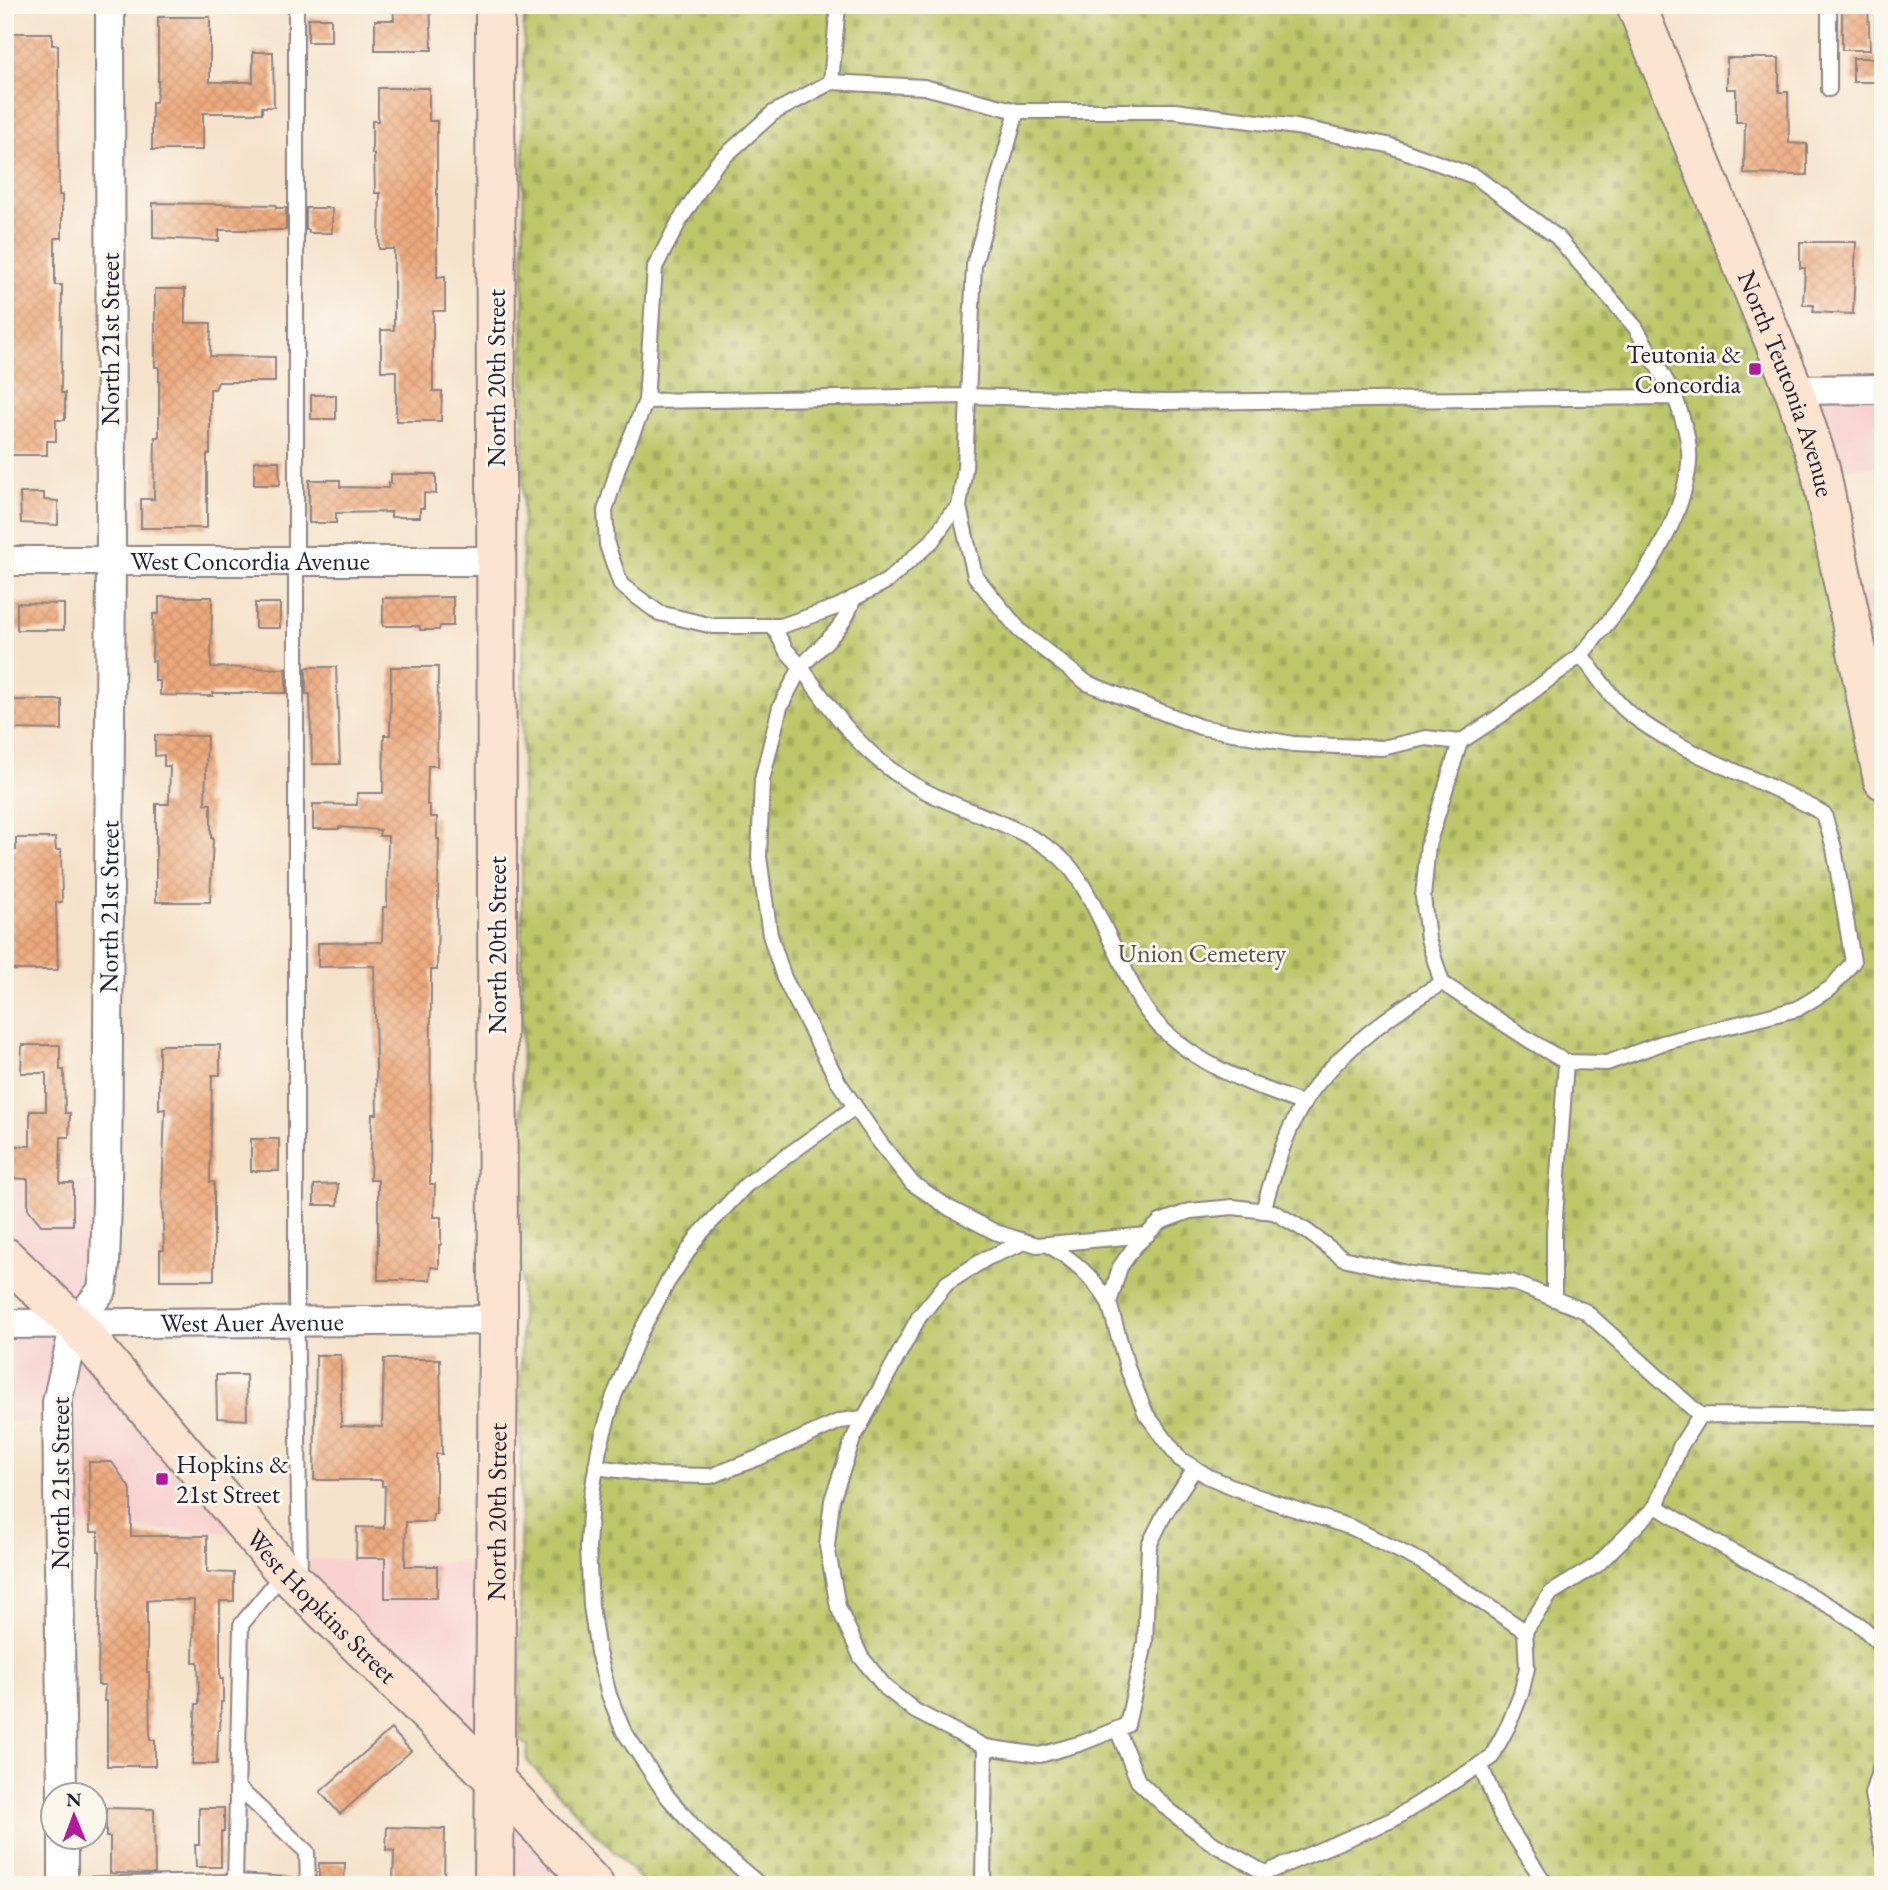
<svg xmlns="http://www.w3.org/2000/svg" width="1888" height="1890" font-family="'EB Garamond',serif">
<style>
.built{fill:#f7d0cf}
.cemetery{fill:url(#cemetery-stones);stroke:#6e7452;stroke-width:2}
.building{fill:url(#building-cross-hatch)}
.lines{fill:none;stroke-linecap:round;stroke-linejoin:round}
.lane-casing{stroke:#8c8282;stroke-width:18}
.street-casing{stroke:#8c8282;stroke-width:32}
.secondary-casing{stroke:#8c8282;stroke-width:42}
.lane{stroke:#fff;stroke-width:14}
.street{stroke:#fff;stroke-width:28}
.secondary{stroke:#fde4d1;stroke-width:38}
.poi-dot{fill:#b5179e;stroke:#fbf7ec;stroke-width:2.5}
.labels{text-anchor:middle;stroke-width:6;stroke-linejoin:round;paint-order:stroke}
.street-label{font-size:26px;fill:#22223b;stroke:#fbf7ec}
.poi-label{font-size:26px;fill:#22223b;stroke:#fbf7ec;text-anchor:end}
.park-label{font-size:26px;fill:#505449;stroke:#fbf7ec}
</style>
<defs>
<pattern id="cemetery-stones" width="16" height="16" patternUnits="userSpaceOnUse" patternTransform="scale(1.75)"><rect width="16" height="16" fill="#bbc769"/><path d="M2 7V4a2 2 0 0 1 4 0v3zM10 15v-3a2 2 0 0 1 4 0v3z" fill="#a0ab5c"/></pattern>
<pattern id="building-cross-hatch" width="8" height="8" patternUnits="userSpaceOnUse" patternTransform="scale(1.75)"><rect width="8" height="8" fill="#edaa7d"/><path d="M0 0l8 8M0 8l8-8" fill="none" stroke="#cb926d"/></pattern>
</defs>
<rect width="100%" height="100%" fill="#fbf7ec"/>
<filter id="ink" filterUnits="userSpaceOnUse"><feTurbulence type="fractalNoise" baseFrequency=".0143" numOctaves="2"/><feDisplacementMap in="SourceGraphic" scale="14" xChannelSelector="R" yChannelSelector="G"/><feConvolveMatrix kernelMatrix="1 2 1 2 8 2 1 2 1" color-interpolation-filters="sRGB"/></filter>
<filter id="wash" filterUnits="userSpaceOnUse"><feTurbulence type="fractalNoise" baseFrequency=".00686" numOctaves="4" result="noise"/><feDisplacementMap in="SourceGraphic" scale="28" xChannelSelector="R" yChannelSelector="G"/><feGaussianBlur stdDeviation="1.57" result="paint"/><feColorMatrix in="noise" values="0 0 0 0 0 0 0 0 0 0 0 0 0 0 0 0 0 1.4 0 .05"/><feComposite in="paint" operator="in"/></filter>
<g filter="url(#wash)">
<rect width="100%" height="100%" fill="#f5e2ca"/>
<g class="built">
<path d="M 1883,389 L 1883,467 L 1820,468 L 1794,390 Z"/>
<path d="M 1883,593 L 1883,780 L 1847,595 Z"/>
<path d="M 5,1181 L 107,1182 L 105,1265 L 75,1324 L 252,1535 L 58,1524 L 57,1423 L 5,1421 L 5,1324 L 73,1324 L 5,1257 Z"/>
<path d="M 300,1559 L 497,1563 L 497,1781 L 594,1885 L 494,1885 L 496,1781 Z"/>
</g>
<path class="cemetery" d="M 524,5 L 1636,5 L 1794,390 L 1883,780 L 1883,1885 L 646,1885 L 527,1761 L 528,1746 L 520,1741 Z"/>
<g id="blocks">
<g class="building">
<path d="M 393,5 L 430,5 L 432,50 L 375,50 L 375,20 L 394,20 Z"/>
<path d="M 1842,5 L 1868,5 L 1870,50 L 1842,50 Z"/>
<path d="M 158,17 L 210,17 L 210,82 L 253,82 L 253,52 L 273,52 L 274,107 L 262,107 L 262,113 L 203,113 L 203,150 L 152,150 L 152,102 L 156,102 L 158,85 Z"/>
<rect x="308" y="18" width="23" height="24"/>
<path d="M 5,33 L 52,33 L 52,45 L 58,45 L 59,195 L 62,195 L 62,238 L 55,238 L 55,285 L 62,285 L 61,393 L 65,393 L 65,420 L 56,420 L 56,441 L 47,441 L 47,455 L 5,455 L 8,373 L 5,373 L 5,217 L 8,217 L 8,175 L 5,175 Z"/>
<path d="M 1727,58 L 1779,58 L 1779,92 L 1788,92 L 1789,143 L 1807,144 L 1807,175 L 1744,174 L 1745,122 L 1736,122 L 1736,89 L 1727,89 Z"/>
<rect x="1853" y="58" width="25" height="24"/>
<path d="M 378,88 L 429,88 L 429,121 L 437,121 L 437,277 L 445,276 L 445,311 L 433,311 L 433,391 L 442,391 L 441,421 L 396,421 L 396,371 L 381,371 L 381,330 L 394,330 L 394,249 L 379,249 L 380,193 L 375,193 L 374,154 L 372,154 L 372,121 L 378,121 Z"/>
<path d="M 153,203 L 276,205 L 276,208 L 286,208 L 286,230 L 219,230 L 219,241 L 153,238 Z"/>
<path d="M 306,208 L 332,208 L 332,233 L 309,233 L 309,230 L 306,230 Z"/>
<path d="M 1800,242 L 1856,242 L 1853,314 L 1813,312 L 1814,305 L 1803,305 L 1805,268 L 1800,268 Z"/>
<path d="M 155,289 L 185,289 L 185,323 L 211,323 L 210,356 L 275,357 L 275,382 L 218,382 L 215,389 L 210,389 L 210,454 L 207,454 L 207,528 L 141,528 L 141,499 L 154,499 L 155,437 L 159,437 L 159,367 L 155,367 Z"/>
<rect x="311" y="395" width="25" height="24"/>
<path d="M 254,461 L 279,461 L 280,485 L 254,485 Z"/>
<path d="M 391,474 L 436,474 L 436,494 L 424,493 L 424,508 L 420,508 L 420,517 L 391,517 L 391,512 L 336,513 L 336,523 L 309,523 L 309,480 L 340,480 L 340,487 L 388,488 L 388,483 L 391,483 Z"/>
<path d="M 20,493 L 44,493 L 44,500 L 58,501 L 58,525 L 21,523 Z"/>
<path d="M 159,597 L 212,597 L 211,667 L 286,669 L 286,693 L 213,693 L 213,696 L 160,695 L 160,681 L 155,681 L 155,661 L 152,661 L 153,614 L 159,614 Z"/>
<path d="M 453,597 L 453,626 L 440,626 L 439,630 L 420,630 L 420,626 L 383,626 L 383,598 Z"/>
<path d="M 17,603 L 64,604 L 64,630 L 17,630 Z"/>
<rect x="255" y="603" width="25" height="25"/>
<path d="M 310,667 L 336,667 L 340,764 L 312,764 L 310,694 L 306,694 L 306,668 Z"/>
<path d="M 391,667 L 438,667 L 437,766 L 428,766 L 427,805 L 430,805 L 430,817 L 437,817 L 437,839 L 439,839 L 437,970 L 431,970 L 430,1184 L 435,1184 L 434,1217 L 441,1217 L 441,1245 L 439,1245 L 439,1268 L 431,1267 L 430,1280 L 378,1280 L 378,1180 L 370,1180 L 372,1114 L 377,1114 L 374,966 L 318,967 L 318,943 L 382,942 L 383,907 L 387,907 L 388,836 L 379,836 L 380,830 L 339,827 L 339,829 L 313,829 L 313,804 L 357,805 L 357,793 L 383,793 L 384,735 L 390,735 Z"/>
<path d="M 5,700 L 62,700 L 62,730 L 5,729 Z"/>
<path d="M 155,735 L 207,736 L 205,804 L 211,804 L 211,838 L 213,838 L 210,902 L 156,902 L 156,804 L 169,804 L 170,766 L 164,766 L 164,755 L 155,756 Z"/>
<path d="M 16,838 L 55,838 L 56,850 L 61,850 L 62,902 L 56,902 L 58,970 L 13,970 L 10,903 L 5,903 L 5,873 L 8,873 L 8,850 L 16,850 Z"/>
<path d="M 22,1045 L 60,1045 L 60,1070 L 64,1070 L 65,1113 L 70,1113 L 69,1137 L 61,1137 L 60,1183 L 73,1183 L 73,1225 L 41,1225 L 28,1209 L 28,1179 L 5,1178 L 5,1146 L 30,1146 L 30,1111 L 46,1111 L 46,1073 L 21,1073 Z"/>
<path d="M 163,1045 L 220,1045 L 220,1075 L 212,1075 L 210,1182 L 214,1182 L 214,1280 L 160,1280 L 160,1250 L 164,1250 L 162,1195 L 165,1109 L 159,1110 L 159,1047 Z"/>
<rect x="251" y="1139" width="28" height="32"/>
<path d="M 338,1184 L 338,1205 L 314,1205 L 314,1185 Z"/>
<path d="M 316,1355 L 341,1355 L 341,1426 L 382,1427 L 384,1359 L 440,1359 L 442,1454 L 436,1454 L 436,1514 L 433,1514 L 433,1522 L 406,1522 L 405,1566 L 437,1566 L 437,1598 L 385,1598 L 385,1558 L 356,1558 L 357,1527 L 384,1528 L 385,1486 L 382,1486 L 382,1480 L 314,1480 Z"/>
<path d="M 216,1375 L 246,1375 L 247,1420 L 217,1418 Z"/>
<path d="M 89,1462 L 112,1462 L 131,1490 L 131,1536 L 207,1536 L 207,1572 L 234,1573 L 234,1601 L 220,1601 L 220,1679 L 223,1679 L 223,1702 L 221,1702 L 220,1730 L 218,1730 L 217,1764 L 192,1764 L 196,1704 L 199,1704 L 198,1662 L 193,1662 L 194,1600 L 156,1600 L 147,1601 L 147,1672 L 149,1672 L 150,1740 L 155,1740 L 155,1766 L 107,1766 L 107,1701 L 104,1701 L 105,1685 L 98,1685 L 100,1551 L 98,1551 L 98,1532 L 90,1532 Z"/>
<path d="M 391,1729 L 411,1751 L 340,1814 L 320,1792 Z"/>
<path d="M 106,1808 L 154,1809 L 155,1874 L 110,1873 L 110,1837 L 106,1837 Z"/>
<path d="M 199,1808 L 224,1808 L 224,1832 L 221,1832 L 221,1867 L 196,1867 L 195,1845 L 199,1845 Z"/>
<path d="M 387,1827 L 445,1829 L 444,1885 L 393,1885 L 394,1851 L 386,1850 Z"/>
<path d="M 319,1863 L 345,1863 L 344,1885 L 319,1885 Z"/>
</g>
</g>
</g>
<g filter="url(#ink)">
<use href="#blocks" fill-opacity="0" stroke="#8c8282" stroke-width="2"/>
<g class="lines">
<g class="lane-casing">
<g id="lane">
<path d="M 296,5 L 296,1291 L 300,1579"/>
<path d="M 1829,5 L 1829,89"/>
<path d="M 831,82 L 838,5"/>
<path d="M 1017,111 L 924,87 L 831,82 L 773,113 L 716,164 L 680,220 L 655,267 L 646,401 L 968,396 L 974,265 L 1017,111 L 1175,111 L 1296,127 L 1388,145 L 1476,177 L 1557,237 L 1636,328 L 1675,397"/>
<path d="M 646,401 L 619,465 L 605,511 L 607,545 L 621,585 L 659,613 L 713,626 L 781,626 L 837,607 L 887,581 L 932,541 L 950,515 L 959,507"/>
<path d="M 853,598 C 847,627 820,646 801,667 C 836,718 870,764 927,792 C 970,814 1037,830 1068,865 C 1086,885 1102,924 1115,949 C 1125,968 1133,992 1146,1010 C 1182,1060 1249,1084 1304,1104"/>
<path d="M 773,626 L 786,650 L 801,667 L 780,707 L 762,780 L 759,857 L 770,935 L 784,978 L 839,1083 L 878,1140 L 912,1183 L 949,1208 L 995,1232 L 1037,1245 L 1147,1235"/>
<path d="M 1460,742 L 1426,738 L 1382,748 L 1293,744 L 1200,727 L 1087,683 L 1020,631 L 975,576 L 959,507 L 965,468 L 968,396 L 1164,402 L 1675,397 C 1683,420 1693,446 1688,471 C 1676,542 1626,601 1581,655"/>
<path d="M 1442,983 L 1428,939 L 1423,897 L 1428,845 L 1460,742 L 1500,716 L 1581,655 C 1595,672 1612,700 1629,713 C 1686,758 1761,777 1824,814 L 1834,848 L 1853,962 L 1831,988 L 1797,1009 L 1662,1043 L 1607,1063 L 1566,1062"/>
<path d="M 1263,1211 C 1274,1172 1285,1130 1308,1096 C 1340,1051 1395,1010 1442,983 L 1529,1040 L 1566,1062 L 1554,1231 L 1554,1299"/>
<path d="M 1025,1242 L 987,1258 L 947,1283 L 919,1317 L 853,1439 L 832,1500 L 827,1546 L 838,1607 L 861,1657 L 886,1688 L 915,1711 L 985,1747 L 1040,1755 L 1082,1743 L 1127,1725 L 1145,1643 L 1149,1545 L 1164,1515 L 1195,1468"/>
<path d="M 1048,1245 C 1074,1260 1093,1277 1109,1303"/>
<path d="M 1700,1415 L 1680,1447 L 1656,1506 L 1597,1565 L 1551,1593 L 1525,1631 L 1422,1562 L 1353,1528 L 1255,1496 L 1209,1477 L 1180,1459 L 1146,1414 L 1128,1370 L 1109,1303 L 1120,1267 L 1135,1246 L 1160,1222 L 1190,1211 L 1233,1207 L 1274,1212 L 1308,1232 L 1343,1258 L 1411,1274 L 1512,1282 L 1585,1311 L 1700,1415 L 1883,1417"/>
<path d="M 596,1467 L 657,1475 L 711,1476 L 758,1458 L 840,1421 L 864,1418"/>
<path d="M 1656,1506 L 1708,1538 L 1837,1610 L 1860,1625 L 1883,1647"/>
<path d="M 1117,1729 L 1138,1781 L 1170,1811 L 1212,1843 L 1265,1873 L 1392,1820 L 1491,1758 L 1509,1724 L 1521,1694 L 1527,1668 L 1525,1631"/>
<path d="M 1883,1758 L 1872,1794 L 1883,1851"/>
<path d="M 1480,1764 L 1501,1815 L 1546,1885"/>
<path d="M 237,1787 L 307,1852 L 308,1885"/>
<path d="M 235,1882 L 241,1625 L 284,1572"/>
<path d="M 63,1885 L 235,1882 L 291,1885"/>
<path d="M 760,1885 L 699,1833 L 667,1796 L 623,1730 L 609,1695 L 598,1652 L 591,1606 L 588,1547 L 591,1499 L 599,1449 L 614,1396 L 640,1333 L 667,1283 L 698,1236 L 746,1185 L 855,1107"/>
<path d="M 983,1885 L 985,1747"/>
</g>
</g>
<g class="street-casing">
<g id="street">
<path d="M 1794,390 L 1883,389"/>
<path id="s1" d="M 5,561 L 496,561"/>
<path id="s2" d="M 5,1324 L 498,1320"/>
<path id="s3" d="M 62,1796 L 57,1402 L 75,1324 L 102,1290 L 105,1265 L 107,1202 L 111,560 L 110,5"/>
<path d="M 63,1838 L 63,1885"/>
</g>
</g>
<g class="secondary-casing">
<g id="secondary">
<path id="s4" d="M 1636,5 L 1794,390 L 1820,468 L 1883,780"/>
<path id="s5" d="M 5,1257 L 75,1324 L 284,1571 L 496,1781 L 594,1885"/>
<path id="s6" d="M 494,1885 L 498,1320 L 495,5"/>
</g>
</g>
<use href="#lane" class="lane"/>
<use href="#street" class="street"/>
<use href="#secondary" class="secondary"/>
</g>
</g>
<g class="poi-dot">
<rect x="1748" y="362" width="14" height="14" rx="3.5"/>
<rect x="155" y="1472" width="14" height="14" rx="3.5"/>
</g>
<g class="labels">
<g class="street-label">
<text transform="translate(110 339) rotate(-90)" y="9">North 21st Street</text>
<text transform="translate(496 378) rotate(-90)" y="9">North 20th Street</text>
<text dy="9" stroke="none"><textPath href="#s4" startOffset="408">North Teutonia Avenue</textPath></text>
<text dy="9" stroke="none"><textPath href="#s1" startOffset="245">West Concordia Avenue</textPath></text>
<text dy="9" stroke="none"><textPath href="#s3" startOffset="901">North 21st Street</textPath></text>
<text transform="translate(497 945) rotate(-90)" y="9">North 20th Street</text>
<text dy="9" stroke="none"><textPath href="#s2" startOffset="247">West Auer Avenue</textPath></text>
<text transform="translate(60 1483) rotate(-90)" y="9">North 21st Street</text>
<text dy="9" stroke="none"><textPath href="#s6" startOffset="373">North 20th Street</textPath></text>
<text dy="9" stroke="none"><textPath href="#s5" startOffset="472">West Hopkins Street</textPath></text>
</g>
<g class="poi-label">
<text x="1741" y="363">Teutonia &amp;<tspan x="1741" dy="30">Concordia</tspan></text>
<text x="176" y="1473" text-anchor="start">Hopkins &amp;<tspan x="176" dy="30">21st Street</tspan></text>
</g>
<g class="park-label">
<text x="1202" y="962">Union Cemetery</text>
</g>
</g>
<rect width="1888" height="1890" fill="none" stroke="#fbf7ec" stroke-width="28"/>
<g transform="translate(74 1816) rotate(359)"><circle r="33" fill="#fbf7ec" stroke="#a4a2a5" stroke-width="2"/>
<path d="M0-5L12 26L0 18L-12 26Z" fill="#b5179e"/>
<text y="-10" font-size="19" font-weight="bold" text-anchor="middle" fill="#22223b">N</text>
</g>
</svg>
